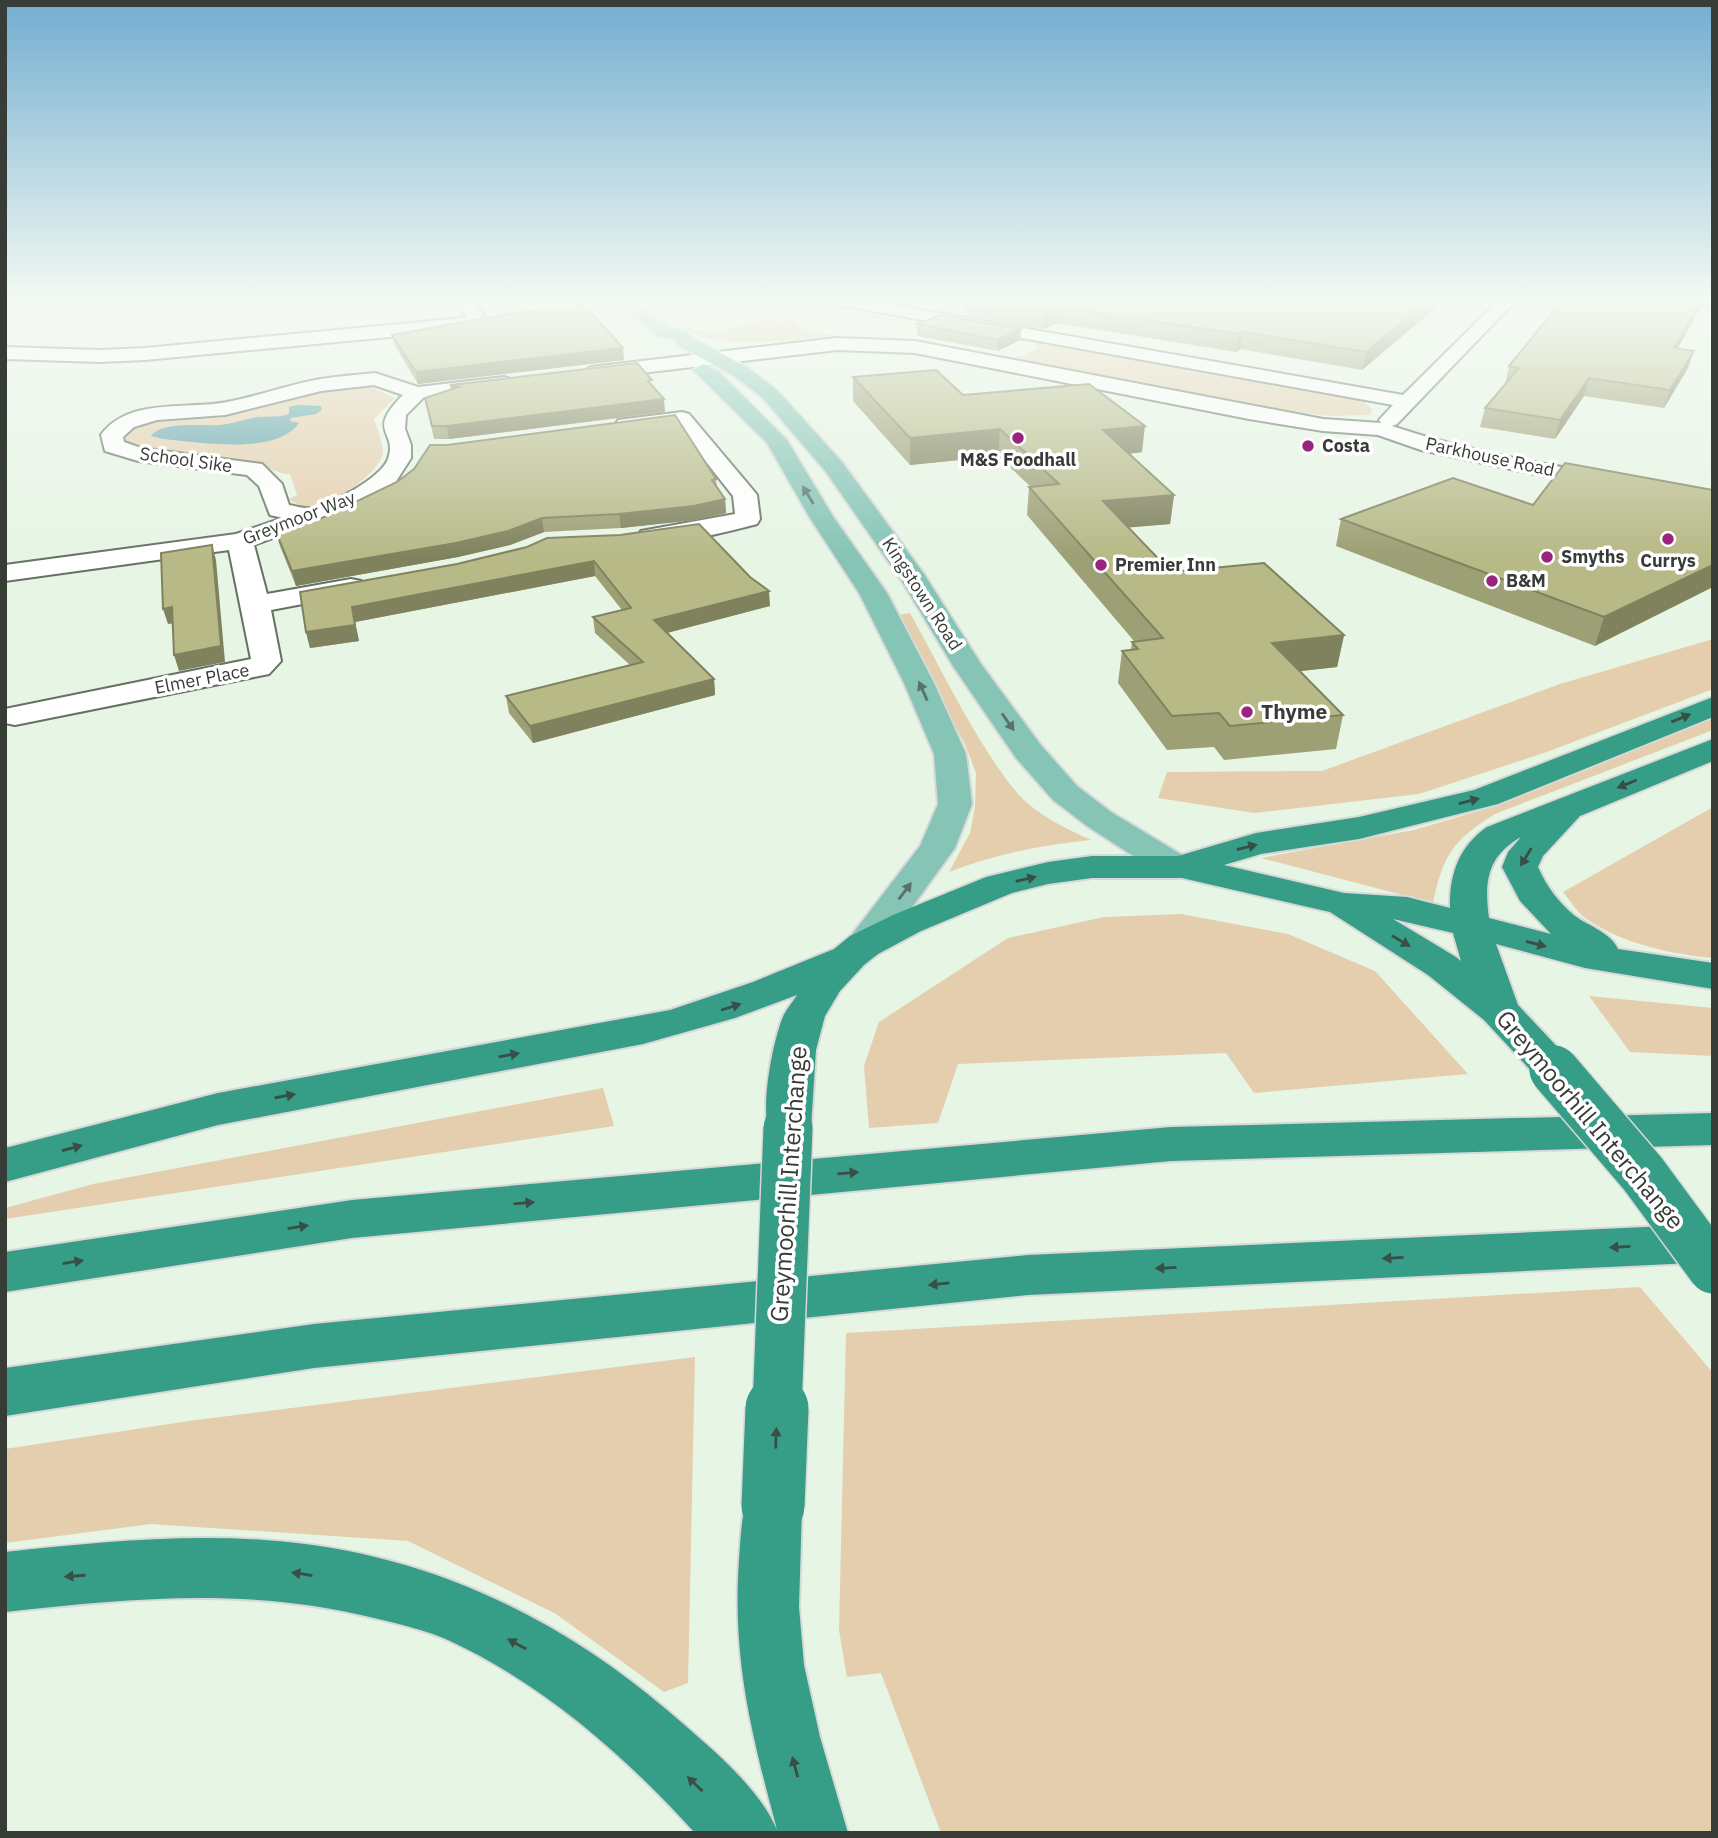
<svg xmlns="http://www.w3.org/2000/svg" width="1718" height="1838" font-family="'IBM Plex Sans',sans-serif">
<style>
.green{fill:#e4cead}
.water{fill:#61a2ab}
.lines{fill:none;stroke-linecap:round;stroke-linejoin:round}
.minor-casing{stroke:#657163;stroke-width:4}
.major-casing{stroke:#d7d8d7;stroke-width:4}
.highway-casing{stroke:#d7d8d7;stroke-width:4}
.minor{fill:#fff;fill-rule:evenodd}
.major{fill:#86c4b6;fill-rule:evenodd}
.highway{fill:#369d86;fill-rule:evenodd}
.highway-bridge-far2-casing{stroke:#d7d8d7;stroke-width:42;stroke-linecap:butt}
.highway-bridge-far1-casing{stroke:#d7d8d7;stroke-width:52;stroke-linecap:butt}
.highway-bridge-casing{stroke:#d7d8d7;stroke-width:66;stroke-linecap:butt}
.highway-bridge-far2{stroke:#369d86;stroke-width:38}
.highway-bridge-far1{stroke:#369d86;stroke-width:49}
.highway-bridge{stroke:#369d86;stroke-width:63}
.wall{fill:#9d9f74}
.shaded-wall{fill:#80825e}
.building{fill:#b7b987;stroke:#80825e;stroke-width:2}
.oneway{fill:#577269}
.oneway2{fill:#374f46}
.poi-dot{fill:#99237e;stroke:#fff;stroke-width:2.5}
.labels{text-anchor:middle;stroke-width:7;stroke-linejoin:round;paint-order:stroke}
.far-poi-label{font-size:18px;font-weight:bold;fill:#373c36;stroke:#fff;text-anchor:start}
.far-street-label{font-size:18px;fill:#373c36;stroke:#fff}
.poi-label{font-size:21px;font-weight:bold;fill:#373c36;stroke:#fff;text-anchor:start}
.near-street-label{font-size:24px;fill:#373c36;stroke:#fff}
</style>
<rect width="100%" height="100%" fill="#e7f5e5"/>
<g class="green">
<path d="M 637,300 L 752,300 L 729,307 L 705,303 L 669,314 L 650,309 Z"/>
<path d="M 865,309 L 871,310 L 867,314 L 918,323 L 956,325 L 965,329 L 1348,395 L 1363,401 L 1372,409 L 1370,415 L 1328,416 L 1302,413 L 1297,415 L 837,340 L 837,337 C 793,339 717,353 681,326 L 715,333 L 760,320 L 782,321 L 790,318 L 802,329 L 841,337 L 840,338 L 914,340 L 1007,358 L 1024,356 L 1039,348 L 1034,343 L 939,326 L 845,315 Z"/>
<path d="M 366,384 L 395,398 L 374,419 C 377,428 382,441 383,451 C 383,471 332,505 314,508 C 305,510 296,504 289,499 L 297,495 L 290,474 C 277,474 268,466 254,464 C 214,458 174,454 134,450 L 120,443 L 120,434 L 142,423 L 303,391 Z"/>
<path d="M 910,613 C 942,670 977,745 1018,794 C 1037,815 1065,828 1091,840 C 1041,845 995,854 949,872 L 970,833 L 975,807 L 976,773 L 965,744 L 894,616 Z"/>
<path d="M 1713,639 L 1713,689 L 1544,753 L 1419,794 L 1254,813 L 1158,798 L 1167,772 L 1322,771 L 1560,684 Z"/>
<path d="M 1713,717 L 1713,730 L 1495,814 C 1453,840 1443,855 1433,903 L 1261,858 L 1414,830 L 1489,808 Z"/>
<path d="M 1713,807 L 1713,958 C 1670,954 1619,943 1584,917 C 1576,911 1570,900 1563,892 Z"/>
<path d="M 1181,914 L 1288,934 L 1375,971 L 1468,1074 L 1254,1093 L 1226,1053 L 958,1064 L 938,1123 L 869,1128 L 864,1066 L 879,1022 L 1008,938 L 1104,917 Z"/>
<path d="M 1589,996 L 1713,1008 L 1713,1056 L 1630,1052 Z"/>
<path d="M 603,1088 L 614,1126 L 5,1219 L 5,1208 L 93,1184 Z"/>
<path d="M 1640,1287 L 1713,1373 L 1713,1833 L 941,1833 L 881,1673 L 847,1677 L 839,1630 L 846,1333 Z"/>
<path d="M 695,1357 L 688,1683 L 664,1692 L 556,1614 L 408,1541 L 151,1524 L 5,1543 L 5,1449 L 189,1421 Z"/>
</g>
<path class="water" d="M 298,405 L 321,406 L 322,410 L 316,414 L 291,418 L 290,421 L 299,423 C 276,456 199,442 163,439 L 151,436 C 161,421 202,426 219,425 C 232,424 244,419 257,417 C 268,416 279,418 289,414 L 289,407 Z"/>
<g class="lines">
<g class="minor-casing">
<g id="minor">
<path d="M 453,300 L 470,300 L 484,314 L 477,326 L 453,331 L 145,360 L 99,362 L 5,359 L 5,347 L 99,350 L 145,348 L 464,318 L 466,315 Z"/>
<path d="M 831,300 L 865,300 L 1403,395 L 1499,300 L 1516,300 L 1397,424 L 1392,426 C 1495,461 1606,473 1713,492 L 1713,506 L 1539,475 L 1421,450 L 1378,435 L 1323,431 L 1249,419 L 915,353 L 837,350 L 591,379 L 581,373 L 591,367 L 837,338 L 915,341 L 1323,419 L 1381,423 L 1379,420 L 1393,405 L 839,305 Z"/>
<path d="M 375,373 L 418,387 L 504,377 L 511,379 L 514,383 L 511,387 L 504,389 L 423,398 L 406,415 L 405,429 L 411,445 L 411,458 L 395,483 L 361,505 L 254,545 L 267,594 L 351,579 L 361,581 L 364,587 L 361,593 L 271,610 L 281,661 L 269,674 L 15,725 L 5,723 L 5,709 L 251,659 L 229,550 L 5,581 L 5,565 L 236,534 L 283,518 L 270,515 L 259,486 L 247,475 L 138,461 L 105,451 L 101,435 C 128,397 188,410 227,402 C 259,396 290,384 321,379 C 339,376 357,375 375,373 ZM 374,385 L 403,395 C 365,433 398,430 388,459 C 381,478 331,505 311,508 C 304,509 296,506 289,505 L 282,484 L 262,464 L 141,448 L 124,442 L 123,437 L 134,427 L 157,420 L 225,415 L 321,391 Z"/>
<path d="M 682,412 L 689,414 L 753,490 L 757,495 L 760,519 L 757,524 C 729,531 668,548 641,541 L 637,536 L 641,531 L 735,514 L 733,496 L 677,425 L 626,431 L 618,430 L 615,425 L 618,420 Z"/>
</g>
</g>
<g class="major-casing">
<g id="major">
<path d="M 614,300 L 632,300 L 670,328 L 686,331 L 691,337 L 748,368 L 777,390 L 842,462 L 924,574 L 981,664 L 1040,744 L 1077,786 L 1111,812 L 1187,858 L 1192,866 L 1187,874 L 1174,877 L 1161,874 L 1087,826 L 1053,800 L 1016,758 L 953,666 L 902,581 L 826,472 L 763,398 L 734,376 L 678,345 L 674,339 L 658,336 Z"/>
<path d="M 703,364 L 718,371 L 787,440 L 834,518 L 887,593 L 934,683 L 966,754 L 972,804 L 955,848 L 878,954 L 864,957 L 850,954 L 844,945 L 920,846 L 938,804 L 934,754 L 904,683 L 859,593 L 810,518 L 767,443 L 693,370 Z"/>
</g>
</g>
<g class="highway-casing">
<g id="highway">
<path d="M 1713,697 L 1713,717 L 1498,804 L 1359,839 L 1261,854 L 1224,865 L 1344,893 L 1407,897 L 1450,908 C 1449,875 1459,846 1487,827 L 1713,739 L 1713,761 L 1580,816 L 1543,856 L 1538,867 C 1547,887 1558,902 1575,916 C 1589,926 1611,933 1618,949 L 1713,963 L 1713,989 L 1585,968 L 1496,944 L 1518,1005 L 1564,1054 L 1571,1064 L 1564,1074 L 1549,1079 L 1534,1074 L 1484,1020 L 1428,975 L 1330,912 L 1182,878 L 1092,878 L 1048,884 L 1012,893 L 921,931 L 878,954 L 864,965 L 840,991 L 825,1016 L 816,1050 L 811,1128 L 804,1140 L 788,1144 L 772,1140 C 758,1115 772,1046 782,1019 C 785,1011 792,1003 797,995 L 735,1018 L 643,1044 L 218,1125 L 5,1182 L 5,1148 L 218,1093 L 670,1010 L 753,982 L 834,949 L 850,936 L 893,915 L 986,877 L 1048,862 L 1092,856 L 1178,856 L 1256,833 L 1359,817 L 1474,790 ZM 1521,837 L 1508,852 L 1502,867 L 1520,901 L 1551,934 L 1489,918 C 1484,882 1487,856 1521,837 ZM 1393,919 L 1453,933 L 1461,961 L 1456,957 Z"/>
<path d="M 1713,1113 L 1713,1145 L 1171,1161 L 352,1238 L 5,1292 L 5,1252 L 352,1200 L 1171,1127 Z"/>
<path d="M 1713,1224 L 1713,1262 L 1028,1295 L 314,1368 L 5,1416 L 5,1368 L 314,1324 L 1028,1255 Z"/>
<path d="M 773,1479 L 794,1487 L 802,1506 L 799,1607 L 804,1665 L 820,1737 L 848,1833 L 695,1833 C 625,1756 545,1685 450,1641 C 426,1630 399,1624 374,1618 C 249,1587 132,1598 5,1612 L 5,1552 C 91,1543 178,1534 264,1540 C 417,1550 552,1612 667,1710 C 704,1742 759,1786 777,1830 C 752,1734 732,1661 739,1560 C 741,1534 741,1511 752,1487 Z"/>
</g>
</g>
<use href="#minor" class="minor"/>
<use href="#major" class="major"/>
<use href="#highway" class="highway"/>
<g class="highway-bridge-far2-casing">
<path id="highway-bridge-far2" d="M 1549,1064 L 1556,1072"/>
</g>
<g class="highway-bridge-far1-casing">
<g id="highway-bridge-far1">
<path d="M 1554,1070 L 1643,1174 L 1713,1269"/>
<path d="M 777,1410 L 788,1128"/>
</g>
</g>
<g class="highway-bridge-casing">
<path id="highway-bridge" d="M 773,1506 L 777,1408"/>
</g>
<use href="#highway-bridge-far2" class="highway-bridge-far2"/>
<use href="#highway-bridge-far1" class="highway-bridge-far1"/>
<use href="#highway-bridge" class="highway-bridge"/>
</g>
<g class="wall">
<path d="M 918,300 L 1445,300 L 1362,370 L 1240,349 L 1236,352 L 1057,323 L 1044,329 L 965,315 L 965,308 Z"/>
<path d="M 1564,300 L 1713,300 L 1713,309 L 1701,307 L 1678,348 L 1688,368 L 1664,408 L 1584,396 L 1555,439 L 1480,427 L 1485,408 L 1505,384 L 1509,366 Z"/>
<path d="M 917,324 L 1020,340 L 998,351 L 917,336 Z"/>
<path d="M 392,335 L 624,360 L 418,384 L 395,346 Z"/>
<path d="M 853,377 L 963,395 L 1142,452 L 1129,454 L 1174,495 L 1170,524 L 1128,527 L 1171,572 L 1344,635 L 1337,667 L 1300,671 L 1343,715 L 1336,749 L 1224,760 L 1214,747 L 1167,750 L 1118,683 L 1122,651 L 1131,650 L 1132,642 L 1134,641 L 1027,515 L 1029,487 L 1031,487 L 998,456 L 910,465 L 853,401 Z"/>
<path d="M 450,385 L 653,387 L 665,412 L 449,439 L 434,439 L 425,398 L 451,390 Z"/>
<path d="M 716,479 L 717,487 L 725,499 L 726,513 L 695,520 L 621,528 L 544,532 L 510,545 L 458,557 L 296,586 L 280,546 L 276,532 Z"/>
<path d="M 1713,490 L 1595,646 L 1336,546 L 1341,519 Z"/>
<path d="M 547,538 L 770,606 L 667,633 L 714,679 L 715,695 L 533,743 L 509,713 L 506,696 L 630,665 L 595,633 L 593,617 L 622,610 L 595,576 L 355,622 L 359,641 L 310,648 L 306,632 L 457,564 L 527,547 Z"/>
</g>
<g class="shaded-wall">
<path d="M 1429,300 L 1445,300 L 1362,370 L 1366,352 Z"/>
<path d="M 1702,300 L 1704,300 L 1701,307 L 1668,365 L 1674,348 Z"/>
<path d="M 1058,307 L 1057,323 L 1044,329 L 1046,312 Z"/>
<path d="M 1021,329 L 1020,340 L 998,351 L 998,340 Z"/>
<path d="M 1243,332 L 1240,349 L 1236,352 L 1239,334 Z"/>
<path d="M 623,348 L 624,360 L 418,384 L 416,372 Z"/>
<path d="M 1694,351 L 1688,368 L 1664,408 L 1670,390 Z"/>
<path d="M 1589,378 L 1584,396 L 1555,439 L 1560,420 Z"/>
<path d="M 664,399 L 665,412 L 449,439 L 447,426 Z"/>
<path d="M 1145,426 L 1142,452 L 1101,457 L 1103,430 Z"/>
<path d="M 1000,429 L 998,456 L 910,465 L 910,438 Z"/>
<path d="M 1174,495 L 1170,524 L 1100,530 L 1103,501 Z"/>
<path d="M 725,499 L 726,513 L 695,520 L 621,528 L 619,514 Z"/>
<path d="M 542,518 L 544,532 L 510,545 L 458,557 L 296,586 L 292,571 Z"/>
<path d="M 212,545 L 216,560 L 225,662 L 179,671 L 174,655 Z"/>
<path d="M 594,561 L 595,576 L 355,622 L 359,641 L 310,648 L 306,632 L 352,607 Z"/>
<path d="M 1713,565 L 1713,587 L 1595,646 L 1604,617 Z"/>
<path d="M 769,591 L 770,606 L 655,636 L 654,620 Z"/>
<path d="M 172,607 L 176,623 L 168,624 L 163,609 Z"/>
<path d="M 1344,635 L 1337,667 L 1266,675 L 1272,643 Z"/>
<path d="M 714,679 L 715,695 L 533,743 L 530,726 Z"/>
</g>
<g class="building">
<path d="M 971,300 L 1429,300 L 1366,352 L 1243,332 L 1239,334 L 1058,307 L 1046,312 Z"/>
<path d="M 1564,300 L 1702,300 L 1674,348 L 1694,351 L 1670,390 L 1589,378 L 1560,420 L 1485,408 L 1519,368 L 1509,366 L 1555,309 Z"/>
<path d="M 585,306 L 623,348 L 416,372 L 392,335 L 513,313 Z"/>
<path d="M 940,315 L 1021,329 L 998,340 L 917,324 Z"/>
<path d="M 637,363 L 652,380 L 648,381 L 664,399 L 447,426 L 432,426 L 425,398 L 459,387 L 450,385 Z"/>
<path d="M 936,370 L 963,395 L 1089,384 L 1145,426 L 1103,430 L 1174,495 L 1103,501 L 1171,572 L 1264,563 L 1344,635 L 1272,643 L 1343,715 L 1230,726 L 1219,713 L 1172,716 L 1122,651 L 1138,649 L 1132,642 L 1163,638 L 1029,487 L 1059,484 L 1000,429 L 910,438 L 853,377 Z"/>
<path d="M 675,415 L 716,479 L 712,480 L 725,499 L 694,506 L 619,514 L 542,518 L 508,531 L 456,543 L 292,571 L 276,532 L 316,518 L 320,519 L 397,482 L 414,469 L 430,445 L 447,445 Z"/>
<path d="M 1565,463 L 1713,490 L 1713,565 L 1604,617 L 1341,519 L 1453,478 L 1533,505 Z"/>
<path d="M 699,524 L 750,577 L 769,591 L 654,620 L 714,679 L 530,726 L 506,696 L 643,662 L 593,617 L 631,608 L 594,561 L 352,607 L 355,625 L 306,632 L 300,592 L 457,564 L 527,547 L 547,538 L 620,535 Z"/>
<path d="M 212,545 L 221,646 L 174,655 L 172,607 L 163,609 L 161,553 Z"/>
</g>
<defs><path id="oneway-solid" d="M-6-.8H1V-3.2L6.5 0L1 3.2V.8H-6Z" transform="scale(1.75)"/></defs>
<g class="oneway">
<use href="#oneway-solid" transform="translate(808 495) rotate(-121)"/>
<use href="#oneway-solid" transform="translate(923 691) rotate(-114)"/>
<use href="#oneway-solid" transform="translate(1008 722) rotate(55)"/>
<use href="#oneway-solid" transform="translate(905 891) rotate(-53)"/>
</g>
<g class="oneway2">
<use href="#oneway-solid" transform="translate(1681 718) rotate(-22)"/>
<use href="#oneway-solid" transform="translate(1627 784) rotate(158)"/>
<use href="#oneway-solid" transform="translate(1469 801) rotate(-14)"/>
<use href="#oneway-solid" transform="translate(1247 847) rotate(-14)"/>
<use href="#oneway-solid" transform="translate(1526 857) rotate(121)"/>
<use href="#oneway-solid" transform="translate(1026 879) rotate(-13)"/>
<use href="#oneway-solid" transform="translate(1401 941) rotate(31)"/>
<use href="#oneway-solid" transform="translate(1536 944) rotate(14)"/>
<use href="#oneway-solid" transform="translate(731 1007) rotate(-18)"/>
<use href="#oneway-solid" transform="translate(509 1055) rotate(-10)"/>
<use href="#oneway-solid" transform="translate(285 1096) rotate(-10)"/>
<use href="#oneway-solid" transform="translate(72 1148) rotate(-15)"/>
<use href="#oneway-solid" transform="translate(848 1173) rotate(-5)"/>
<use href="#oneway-solid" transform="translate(524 1203) rotate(-5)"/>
<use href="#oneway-solid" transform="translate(298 1227) rotate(-9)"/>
<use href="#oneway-solid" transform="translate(1620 1247) rotate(177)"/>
<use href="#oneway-solid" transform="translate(1393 1258) rotate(177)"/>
<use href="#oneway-solid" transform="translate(73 1262) rotate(-9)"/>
<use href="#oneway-solid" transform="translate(1166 1268) rotate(177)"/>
<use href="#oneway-solid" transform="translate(939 1284) rotate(174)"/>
<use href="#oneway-solid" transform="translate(776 1438) rotate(-88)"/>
<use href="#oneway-solid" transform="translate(302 1574) rotate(-171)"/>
<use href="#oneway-solid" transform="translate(75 1576) rotate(176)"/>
<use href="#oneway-solid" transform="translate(517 1644) rotate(-152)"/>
<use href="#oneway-solid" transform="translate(795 1767) rotate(-105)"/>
<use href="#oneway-solid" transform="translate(695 1784) rotate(-136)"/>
</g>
<linearGradient id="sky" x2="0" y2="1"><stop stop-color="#72add0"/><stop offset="0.54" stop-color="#f4faf3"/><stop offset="1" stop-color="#f4faf3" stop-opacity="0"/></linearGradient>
<rect width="1718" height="557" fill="url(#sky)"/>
<g class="poi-dot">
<circle cx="1018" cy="438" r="7"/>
<circle cx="1308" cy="446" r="7"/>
<circle cx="1668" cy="539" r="7"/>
<circle cx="1547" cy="557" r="7"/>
<circle cx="1101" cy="565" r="7"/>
<circle cx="1492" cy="581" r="7"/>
<circle cx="1247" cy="712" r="7"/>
</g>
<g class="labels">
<g class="far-poi-label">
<text x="1322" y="452">Costa</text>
<text x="1018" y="466" text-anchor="middle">M&amp;S Foodhall</text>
<text x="1561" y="563">Smyths</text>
<text x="1668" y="567" text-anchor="middle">Currys</text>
<text x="1115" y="571">Premier Inn</text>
<text x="1506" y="587">B&amp;M</text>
</g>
<g class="far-street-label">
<text transform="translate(1490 457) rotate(12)" y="6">Parkhouse Road</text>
<text transform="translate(186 460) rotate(8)" y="6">School Sike</text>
<text transform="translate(299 518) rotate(-21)" y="6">Greymoor Way</text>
<text transform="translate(922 594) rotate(57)" y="6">Kingstown Road</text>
<text transform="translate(202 679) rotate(-11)" y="6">Elmer Place</text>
</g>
<g class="poi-label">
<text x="1261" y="719">Thyme</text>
</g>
<g class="near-street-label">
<text transform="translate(1590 1120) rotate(50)" y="8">Greymoorhill Interchange</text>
<text transform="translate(789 1184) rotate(-86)" y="8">Greymoorhill Interchange</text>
</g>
</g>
<rect width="1718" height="1838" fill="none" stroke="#373c36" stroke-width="14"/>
</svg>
